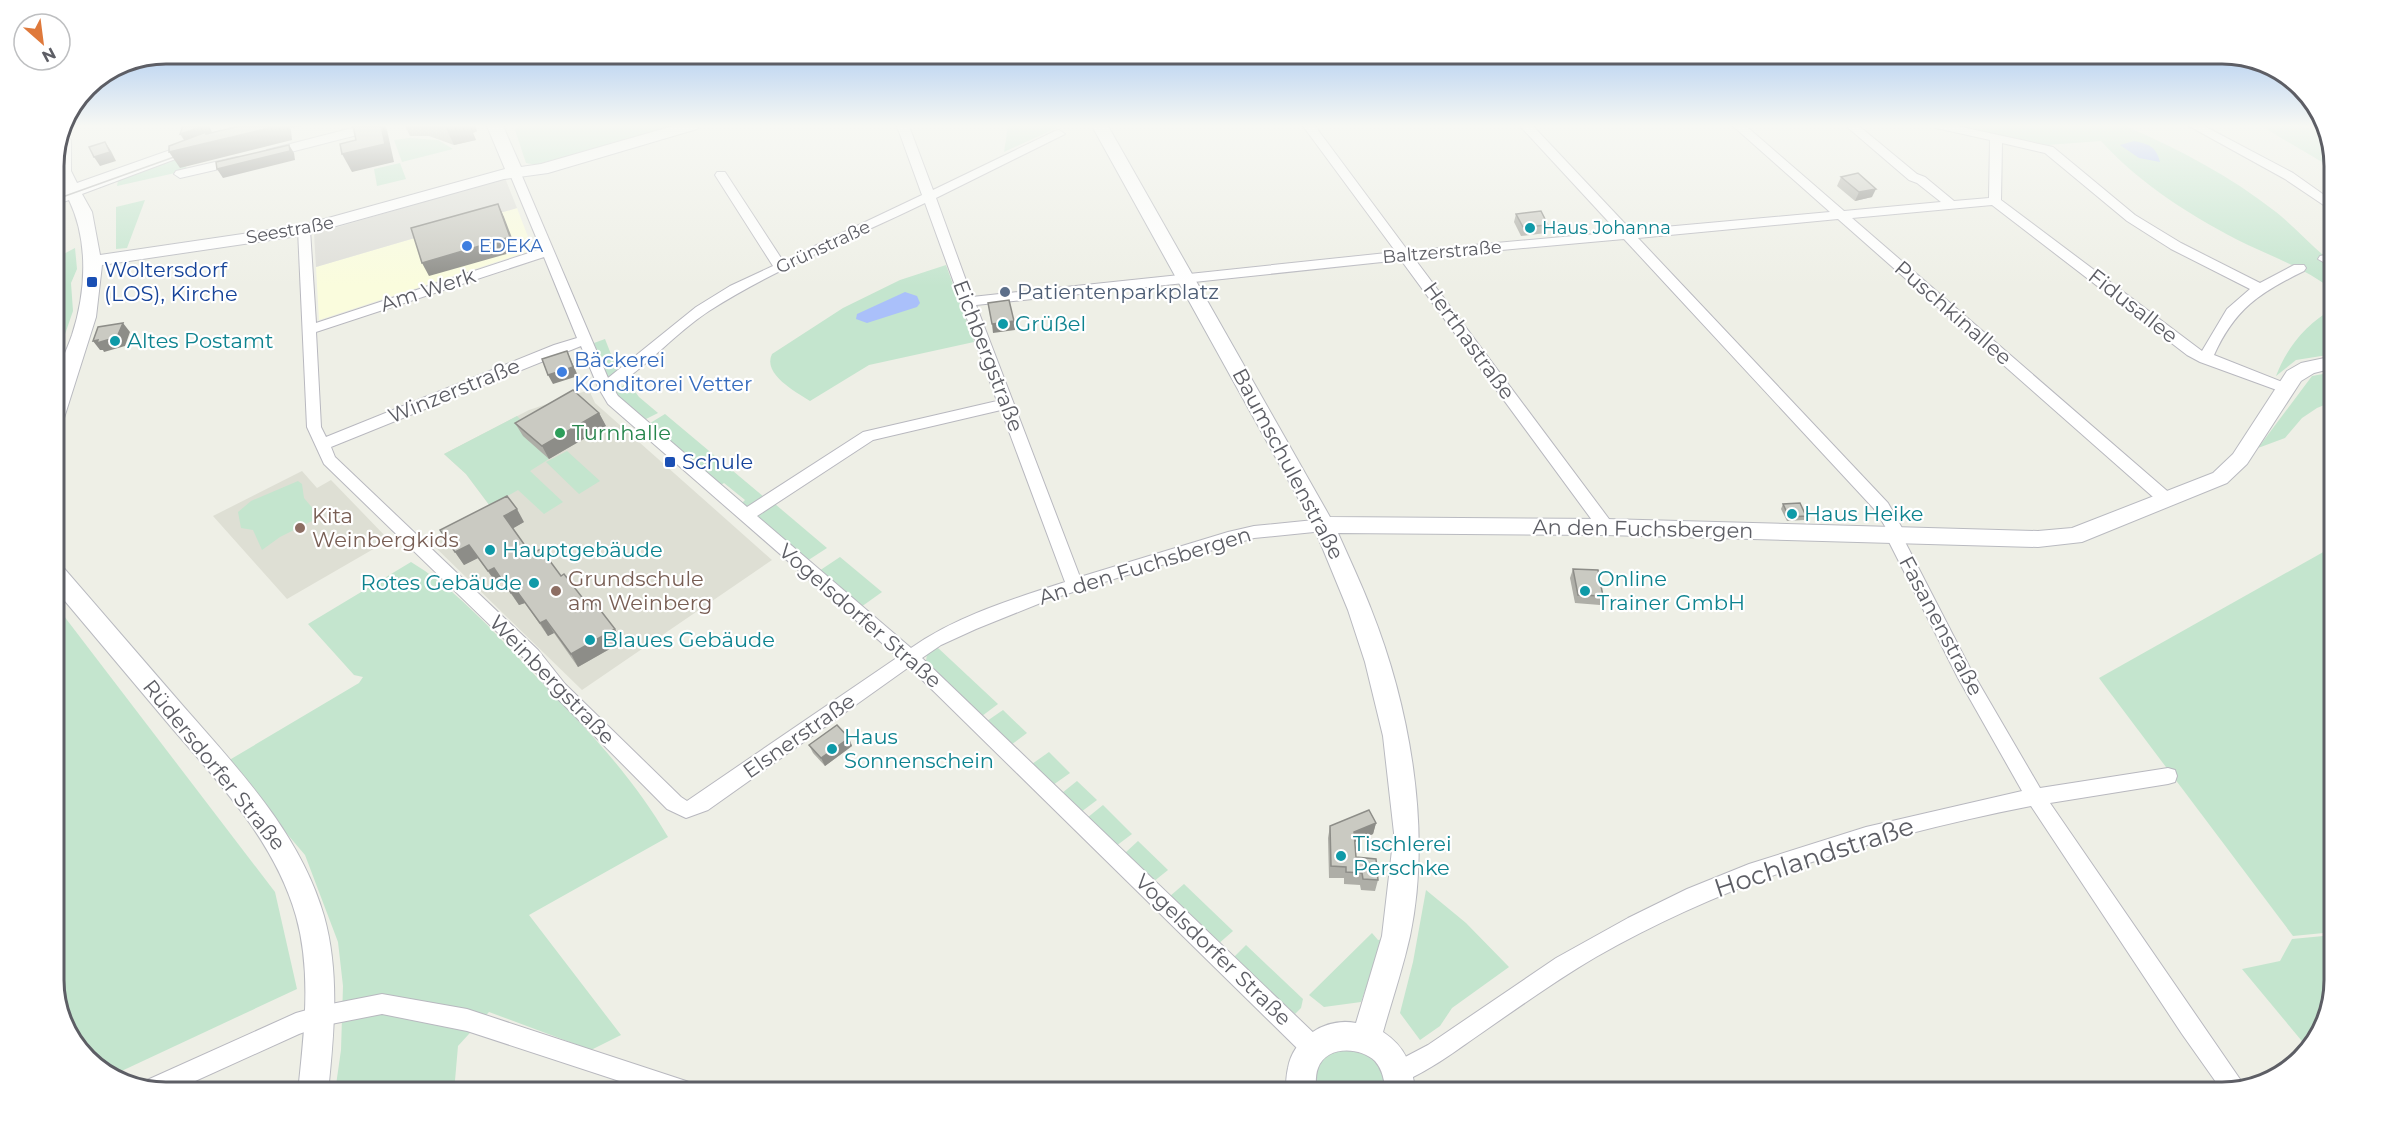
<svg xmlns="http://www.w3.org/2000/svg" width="2388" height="1146" font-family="Montserrat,sans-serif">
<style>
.commercial{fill:#fafcdd}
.industrial{fill:#deded8}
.education{fill:#dedfd4}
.green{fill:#c4e5ce}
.water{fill:#aac0fa}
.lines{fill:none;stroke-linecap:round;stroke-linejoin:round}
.street-casing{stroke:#b8b8bf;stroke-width:2}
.secondary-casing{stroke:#b9bac0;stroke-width:2}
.street{fill:#fff;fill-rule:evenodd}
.secondary{fill:#fff;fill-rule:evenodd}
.tram{stroke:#b8b8b9;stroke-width:1.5}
.wall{fill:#aeaea7}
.shaded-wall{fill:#8d8d88}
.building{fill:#cacac2;stroke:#8d8d88;stroke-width:1.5}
.culture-dot{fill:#0f9aa8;stroke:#fff;stroke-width:2}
.shop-dot{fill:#3f7fe0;stroke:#fff;stroke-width:2}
.transit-dot{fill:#1a4fb4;stroke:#fff;stroke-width:2}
.service-dot{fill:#5c6f8a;stroke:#fff;stroke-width:2}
.leisure-dot{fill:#2e9e5b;stroke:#fff;stroke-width:2}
.education-dot{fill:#8d6e63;stroke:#fff;stroke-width:2}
.labels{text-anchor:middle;stroke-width:4.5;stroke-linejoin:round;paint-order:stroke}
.far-culture-label{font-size:18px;fill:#0d838f;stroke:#fff;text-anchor:start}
.far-street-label{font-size:18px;fill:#5d5e65;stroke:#fff}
.far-shop-label{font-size:18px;fill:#366cbe;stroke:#fff;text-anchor:start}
.transit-label{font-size:21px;fill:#164399;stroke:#fff;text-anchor:start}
.street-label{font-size:21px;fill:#5d5e65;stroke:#fff}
.service-label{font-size:21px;fill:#4e5e75;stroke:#fff;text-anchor:start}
.culture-label{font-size:21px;fill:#0d838f;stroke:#fff;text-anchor:start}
.shop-label{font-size:21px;fill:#366cbe;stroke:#fff;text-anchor:start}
.leisure-label{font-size:21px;fill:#27864d;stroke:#fff;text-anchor:start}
.education-label{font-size:21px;fill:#785e54;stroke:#fff;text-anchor:start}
.near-street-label{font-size:26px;fill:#5d5e65;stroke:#fff}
.rim{fill:none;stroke:#5d5e65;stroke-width:3}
</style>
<rect width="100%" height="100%" fill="#eeefe6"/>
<path class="commercial" d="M 517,208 L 533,250 L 319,320 L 316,267 Z"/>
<path class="industrial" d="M 505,178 L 517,208 L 316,267 L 314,234 Z"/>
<g class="education">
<path d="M 589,390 L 595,403 L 772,560 L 582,690 L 431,543 L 490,506 L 466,474 L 444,454 L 529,410 Z"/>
<path d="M 302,471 L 317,488 L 331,480 L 389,540 L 287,599 L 213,516 Z"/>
</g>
<g class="green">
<path d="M 519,126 L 677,126 L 542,166 L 526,163 L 515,130 Z"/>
<path d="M 1008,126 L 1061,126 L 1004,152 Z"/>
<path d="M 1957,126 L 2125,126 C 2179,149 2230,176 2276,212 C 2296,228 2313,248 2334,264 L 2334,291 C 2308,270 2278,259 2248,245 C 2194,218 2142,186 2101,141 L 2047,145 Z"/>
<path d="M 2261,126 L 2298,126 L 2324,131 L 2334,159 L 2334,169 Z"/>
<path d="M 409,138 L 438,140 L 453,149 L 402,162 L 394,140 Z"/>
<path d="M 193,153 L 185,165 L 187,169 L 184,171 L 117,186 L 118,180 L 121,178 Z"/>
<path d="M 400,163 L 406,179 L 377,186 L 374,169 Z"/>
<path d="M 145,200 L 127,248 L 116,249 L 116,207 Z"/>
<path d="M 75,248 L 77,269 L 71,283 L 73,311 L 54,366 L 54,259 Z"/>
<path d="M 946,265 L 974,342 L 869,365 L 810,401 C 796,392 762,374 772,354 L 843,308 L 900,280 Z"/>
<path d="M 2334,308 L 2334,354 L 2296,360 L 2276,376 C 2287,347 2306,324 2334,308 Z"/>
<path d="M 605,339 L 618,372 L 608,378 L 594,343 Z"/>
<path d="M 2334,372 L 2334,401 L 2317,408 L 2302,418 L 2285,438 L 2258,448 L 2312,376 Z"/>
<path d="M 628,382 L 639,397 L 658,413 L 644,420 L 613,393 Z"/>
<path d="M 665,414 L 764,497 L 747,507 L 742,503 L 745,500 L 724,483 L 719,486 L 647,425 Z"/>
<path d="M 517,416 L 532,431 L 549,459 L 530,471 L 563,502 L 544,514 L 518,490 L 490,506 L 466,474 L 444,454 Z"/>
<path d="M 567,451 L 600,481 L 579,494 L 546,462 Z"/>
<path d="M 298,481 L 302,484 L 304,498 L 320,517 L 280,537 L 262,550 L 253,530 L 241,528 L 238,512 L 251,501 Z"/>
<path d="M 775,504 L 827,548 L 807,561 L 755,517 Z"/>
<path d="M 2334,546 L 2334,932 L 2293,936 L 2099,678 Z"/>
<path d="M 840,557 L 882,592 L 861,607 L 819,571 Z"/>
<path d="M 411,562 C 456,589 493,631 529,669 C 581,723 630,772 668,837 L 529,915 L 621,1035 L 591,1050 L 489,1012 L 458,1046 L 454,1092 L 335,1092 L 341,1050 L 343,986 L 338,942 L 305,855 L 226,762 L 359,683 L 363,677 L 354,675 L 308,624 Z"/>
<path d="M 54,603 L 275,892 L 297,989 L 113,1075 L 77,1048 L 54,987 Z"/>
<path d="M 937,647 L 998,704 L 982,716 L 926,661 L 927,654 Z"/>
<path d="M 1003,710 L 1027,733 L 1011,745 L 987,721 Z"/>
<path d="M 1049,752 L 1070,773 L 1053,785 L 1032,764 Z"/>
<path d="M 1077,781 L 1097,800 L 1081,812 L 1062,793 Z"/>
<path d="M 1103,805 L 1132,834 L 1116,846 L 1087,818 Z"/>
<path d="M 1138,841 L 1168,870 L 1153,882 L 1124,854 Z"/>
<path d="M 1184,884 L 1233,931 L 1217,945 L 1169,897 Z"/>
<path d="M 1426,890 L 1466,923 L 1509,967 L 1452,1008 L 1440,1026 L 1420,1040 L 1400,1013 L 1413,962 Z"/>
<path d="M 1372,933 L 1378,940 L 1383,939 L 1361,1002 L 1324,1007 L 1309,995 Z"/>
<path d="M 2334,935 L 2334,980 L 2325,1023 L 2306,1046 L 2242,969 L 2280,961 L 2292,939 Z"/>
<path d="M 1246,945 L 1303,999 L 1301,1008 L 1295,1014 L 1234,957 Z"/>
<path d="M 1336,1047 C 1373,1054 1381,1052 1388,1092 L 1313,1092 C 1313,1068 1315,1060 1336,1047 Z"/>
</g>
<g class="water">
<path d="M 2134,141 C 2148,144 2156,146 2160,162 L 2139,158 L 2120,145 Z"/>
<path d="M 905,292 L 917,296 L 920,303 L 917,307 L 867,323 L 856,319 L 857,314 Z"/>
</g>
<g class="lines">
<g class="street-casing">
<g id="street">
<path d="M 360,126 L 373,126 L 365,133 L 271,157 L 265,153 L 267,150 Z"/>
<path d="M 897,126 L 909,126 L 933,190 L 1055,131 L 1059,130 L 1065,134 L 936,198 L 972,297 L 1396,252 L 1303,126 L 1315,126 L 1408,251 L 1618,232 L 1520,126 L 1533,126 L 1631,230 L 1830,212 L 1733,126 L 1746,126 L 1844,211 L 1941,202 L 1917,183 L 1909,180 L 1846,126 L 1859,126 L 1917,174 L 1925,177 L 1954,201 L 1989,198 L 1990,140 L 1936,128 L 1934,126 L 1957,126 L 2053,147 L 2135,215 L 2181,243 L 2260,283 L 2294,265 L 2304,265 L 2306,268 L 2304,271 C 2259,293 2235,309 2214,355 L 2290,385 L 2292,388 L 2290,391 L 2285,393 L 2200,362 L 2187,355 L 1992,205 L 1852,218 L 2173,496 L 2175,500 L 2173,504 L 2161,504 L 1838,219 L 1638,238 L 1888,503 L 1902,528 L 1902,536 L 1970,668 L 2040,788 L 2168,768 L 2175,770 L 2177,776 L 2175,782 L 2168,784 L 2050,803 L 2244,1085 L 2223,1092 L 2182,1034 L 2031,806 C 1879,836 1732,879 1596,957 C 1557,980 1520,1006 1483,1032 C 1455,1051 1430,1071 1398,1084 L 1390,1081 L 1387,1073 L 1390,1065 L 1428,1045 L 1556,958 L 1628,918 L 1687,889 L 1749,864 L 1866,827 L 2022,791 L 1958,678 L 1886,536 L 1886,528 L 1876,511 L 1624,239 L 1414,258 L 1612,523 L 1614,527 L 1612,531 L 1600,531 L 1401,260 L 976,305 L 1080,577 L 1228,532 L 1254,526 L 1324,519 L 1330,521 L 1332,525 L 1330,529 L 1324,531 L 1254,538 L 1117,578 L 1048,600 L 976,629 L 941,645 L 922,658 L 1321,1040 L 1324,1048 L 1321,1056 L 1313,1059 L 1305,1056 L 909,667 L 708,810 L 686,818 L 667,809 L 553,694 L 526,660 L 324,464 L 307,427 L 298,230 L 304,226 L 310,230 L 316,323 L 541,249 L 509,172 L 511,169 L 519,169 L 608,378 L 696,307 L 730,286 L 773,266 L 715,175 L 717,172 L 725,172 L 783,261 L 922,195 ZM 2002,143 L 2045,153 L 2127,221 L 2171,249 L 2250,289 L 2227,309 L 2202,351 L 2001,200 ZM 925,203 L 997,401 L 863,432 L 747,507 L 618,396 L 613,388 C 648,366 675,333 709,311 C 776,268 853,238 925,203 ZM 544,257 L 577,338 L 554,345 L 326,437 L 321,427 L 316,332 ZM 581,346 L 598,387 L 608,404 L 898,657 L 687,801 L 681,797 L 565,684 L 538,650 L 335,457 L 331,447 ZM 1001,410 L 1065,582 C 1013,599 956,616 911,648 L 757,516 L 873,440 Z"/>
<path d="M 2189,126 L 2204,126 L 2293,173 L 2334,202 L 2334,212 L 2285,179 Z"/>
<path d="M 237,157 L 241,158 L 241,164 L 180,178 L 174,174 L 176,171 Z"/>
<path d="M 2334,253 L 2334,261 L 2325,263 L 2318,259 L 2320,256 Z"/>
<path d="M 382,994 L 467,1009 L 686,1081 L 694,1084 L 697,1092 L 653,1092 L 467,1031 L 382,1014 L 321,1026 L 299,1034 L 171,1092 L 143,1087 L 145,1081 L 296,1013 L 321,1006 Z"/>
</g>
</g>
<g class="secondary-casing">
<g id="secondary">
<path d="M 487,126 L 503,126 L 521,167 L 541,164 L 673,126 L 699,126 L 697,129 L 548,173 L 504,179 L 304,235 L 102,265 L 96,317 L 64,418 L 61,423 L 54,425 C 54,413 53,400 54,388 C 57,370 66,352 72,335 C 86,292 89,242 69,200 L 54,205 L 54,194 L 64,189 C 52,165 54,160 65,136 L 71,140 L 71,171 L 77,183 L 193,142 L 199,140 L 207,145 L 205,148 L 82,194 L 92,212 L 100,255 L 303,225 L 505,169 Z"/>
<path d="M 1092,126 L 1108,126 L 1330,517 L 1606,519 L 2038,531 L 2072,528 L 2213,473 L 2233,454 L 2287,371 L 2301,363 L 2334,356 L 2334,368 L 2314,373 L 2301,381 L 2247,464 L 2227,483 L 2082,542 L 2038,547 L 1606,535 L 1338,533 C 1349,558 1361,583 1371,609 C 1410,707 1432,831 1410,936 C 1403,968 1392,1000 1383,1032 C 1407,1048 1411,1065 1416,1092 L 1386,1092 C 1384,1081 1383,1070 1375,1061 C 1359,1046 1326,1046 1318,1068 C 1315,1075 1316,1085 1316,1092 L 1286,1092 C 1286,1084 1286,1076 1288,1068 C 1293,1038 1326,1017 1356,1023 L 1382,936 L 1394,833 L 1383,736 L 1365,662 L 1348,610 L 1313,525 Z"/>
<path d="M 54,563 L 62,566 C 103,613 143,660 184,707 C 239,770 300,833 324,916 C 340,973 334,1034 328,1092 L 298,1092 C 304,1034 312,973 296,916 C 275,842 220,784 171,727 C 132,681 93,634 54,588 Z"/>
</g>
</g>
<use href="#street" class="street"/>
<use href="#secondary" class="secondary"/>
<g class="tram">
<path d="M 272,129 L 302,126"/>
<path d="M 54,200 L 188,152"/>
</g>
</g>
<g class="wall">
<path d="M 405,126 L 475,126 L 477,131 L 473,133 L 476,140 L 454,145 L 429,136 L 410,136 Z"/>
<path d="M 1841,177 L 1872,197 L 1855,201 L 1837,186 Z"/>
<path d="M 1516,214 L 1548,225 L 1546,233 L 1521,236 L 1514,222 Z"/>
<path d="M 599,413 L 606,426 L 549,459 L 523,436 L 515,423 Z"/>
<path d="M 1783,504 L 1806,516 L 1804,520 L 1787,521 L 1781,509 Z"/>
<path d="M 524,522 L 513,528 L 531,554 L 561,576 L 622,642 L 578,667 L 554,633 L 548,636 L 525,603 L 519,605 L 502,581 L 497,584 L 478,558 L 464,565 L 440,530 Z"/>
<path d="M 1573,569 L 1603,596 L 1600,605 L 1575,603 L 1570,578 Z"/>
<path d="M 849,738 L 852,746 L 825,766 L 813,753 L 809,745 Z"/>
<path d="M 1376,823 L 1373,834 L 1355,842 L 1356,857 L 1378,880 L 1375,891 L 1361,890 L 1360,885 L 1344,884 L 1344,878 L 1329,878 L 1328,838 L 1330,826 Z"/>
</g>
<g class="shaded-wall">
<path d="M 205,126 L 209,126 L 213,134 L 278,126 L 288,126 L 291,130 L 292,140 L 180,168 L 169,152 L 186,143 L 180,134 Z"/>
<path d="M 381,126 L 385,126 L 387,130 L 394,162 L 352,172 L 342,154 Z"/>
<path d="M 453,126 L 475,126 L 477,131 L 473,133 L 476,140 L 454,145 L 446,128 Z"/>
<path d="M 105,142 L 111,151 L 116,161 L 100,166 L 94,157 Z"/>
<path d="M 289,145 L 294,153 L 295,160 L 223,178 L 217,169 Z"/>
<path d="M 1876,189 L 1872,197 L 1855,201 L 1859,192 Z"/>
<path d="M 498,204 L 504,217 L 517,251 L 429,276 L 422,263 Z"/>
<path d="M 1014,321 L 1015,330 L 993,333 L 992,324 Z"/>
<path d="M 123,323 L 130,332 L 125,346 L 104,352 L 103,350 L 100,350 L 93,341 Z"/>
<path d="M 567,351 L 578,376 L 553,384 L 548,375 Z"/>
<path d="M 599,413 L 606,426 L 549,459 L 542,446 Z"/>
<path d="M 517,509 L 524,522 L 512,529 L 504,516 Z"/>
<path d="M 469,545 L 478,558 L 464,565 L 455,552 Z"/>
<path d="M 494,568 L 502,581 L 497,584 L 488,571 Z"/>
<path d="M 516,590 L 525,603 L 519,605 L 511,593 Z"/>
<path d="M 546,620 L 554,633 L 548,636 L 540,623 Z"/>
<path d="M 615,629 L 622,642 L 578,667 L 571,654 Z"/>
<path d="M 849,738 L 852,746 L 825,766 L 821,758 Z"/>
<path d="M 1376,823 L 1373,834 L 1352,843 L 1354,832 Z"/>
</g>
<g class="building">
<path d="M 183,126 L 205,126 L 180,134 Z"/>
<path d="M 240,126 L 278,126 L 169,152 L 169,146 L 206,132 L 206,134 Z"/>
<path d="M 353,126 L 381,126 L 385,144 L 342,154 L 340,144 L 356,140 Z"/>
<path d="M 105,142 L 110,152 L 94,157 L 89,147 Z"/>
<path d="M 289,145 L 290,151 L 217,169 L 216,162 Z"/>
<path d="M 1858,173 L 1876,189 L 1859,192 L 1841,177 Z"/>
<path d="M 498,204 L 510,237 L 422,263 L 411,228 Z"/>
<path d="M 1541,211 L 1548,225 L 1523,227 L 1516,214 Z"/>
<path d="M 1009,300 L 1014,321 L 992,324 L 988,303 Z"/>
<path d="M 123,323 L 117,337 L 97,343 L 98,340 L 93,341 L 98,327 Z"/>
<path d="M 567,351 L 573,367 L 548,375 L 542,359 Z"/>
<path d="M 573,390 L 599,413 L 542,446 L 515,423 Z"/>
<path d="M 507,496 L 517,509 L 504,516 L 531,554 L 541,549 L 561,576 L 564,574 L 588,605 L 594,602 L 615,629 L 571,654 L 546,620 L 540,623 L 516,590 L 511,593 L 494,568 L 488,571 L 469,545 L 455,552 L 440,530 Z"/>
<path d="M 1800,503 L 1806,516 L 1789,517 L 1783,504 Z"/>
<path d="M 1573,569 L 1598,570 L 1603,596 L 1578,595 Z"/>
<path d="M 837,725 L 849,738 L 821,758 L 809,745 Z"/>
<path d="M 1369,810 L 1376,823 L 1354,832 L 1356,857 L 1376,859 L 1378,880 L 1363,879 L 1362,873 L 1346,872 L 1346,867 L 1331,866 L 1330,826 Z"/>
</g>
<linearGradient id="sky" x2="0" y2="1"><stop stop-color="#8fb9ef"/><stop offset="0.44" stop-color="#f7f8f4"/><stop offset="1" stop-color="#f7f8f4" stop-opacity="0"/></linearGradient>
<rect width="2388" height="286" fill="url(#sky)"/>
<g class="culture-dot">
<circle cx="1530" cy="228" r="6"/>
<circle cx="1003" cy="324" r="6"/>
<circle cx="115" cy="341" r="6"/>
<circle cx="1792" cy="514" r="6"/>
<circle cx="490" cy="550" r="6"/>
<circle cx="534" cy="583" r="6"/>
<circle cx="1585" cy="591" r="6"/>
<circle cx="590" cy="640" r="6"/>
<circle cx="832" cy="749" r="6"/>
<circle cx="1341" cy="856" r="6"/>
</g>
<g class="shop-dot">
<circle cx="467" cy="246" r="6"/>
<circle cx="562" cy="372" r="6"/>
</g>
<g class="transit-dot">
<rect x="86" y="276" width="12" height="12" rx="3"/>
<rect x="664" y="456" width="12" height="12" rx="3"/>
</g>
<circle class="service-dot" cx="1005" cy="292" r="6"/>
<circle class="leisure-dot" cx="560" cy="433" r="6"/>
<g class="education-dot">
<circle cx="300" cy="528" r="6"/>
<circle cx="556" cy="591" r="6"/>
</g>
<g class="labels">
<g class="far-culture-label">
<text x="1542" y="234">Haus Johanna</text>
</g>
<g class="far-street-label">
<text transform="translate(290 230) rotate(-10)" y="6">Seestraße</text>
<text transform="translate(823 247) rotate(-25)" y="6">Grünstraße</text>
<text transform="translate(1442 252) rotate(-5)" y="6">Baltzerstraße</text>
</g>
<g class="far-shop-label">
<text x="479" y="252">EDEKA</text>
</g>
<g class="transit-label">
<text x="104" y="277">Woltersdorf<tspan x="104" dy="24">(LOS), Kirche</tspan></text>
<text x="682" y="469">Schule</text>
</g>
<g class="street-label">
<text transform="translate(428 290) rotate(-18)" y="7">Am Werk</text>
<text transform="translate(2133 306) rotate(38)" y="7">Fidusallee</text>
<text transform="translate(1953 313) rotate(41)" y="7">Puschkinallee</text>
<text transform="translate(1469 341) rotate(54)" y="7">Herthastraße</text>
<text transform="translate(988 356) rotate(69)" y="7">Eichbergstraße</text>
<text transform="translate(454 391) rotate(-22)" y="7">Winzerstraße</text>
<text transform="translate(1288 464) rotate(62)" y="7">Baumschulenstraße</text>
<text transform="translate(1643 529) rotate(1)" y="7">An den Fuchsbergen</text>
<text transform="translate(1145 566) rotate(-17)" y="7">An den Fuchsbergen</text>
<text transform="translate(860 616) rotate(41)" y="7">Vogelsdorfer Straße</text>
<text transform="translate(1941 626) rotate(62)" y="7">Fasanenstraße</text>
<text transform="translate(552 680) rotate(46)" y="7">Weinbergstraße</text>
<text transform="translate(799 736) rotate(-35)" y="7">Elsnerstraße</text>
<text transform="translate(214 765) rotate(51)" y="7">Rüdersdorfer Straße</text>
<text transform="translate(1213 950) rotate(44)" y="7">Vogelsdorfer Straße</text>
</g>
<g class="service-label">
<text x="1017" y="299">Patientenparkplatz</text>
</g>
<g class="culture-label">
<text x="1015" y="331">Grüßel</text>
<text x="127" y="348">Altes Postamt</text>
<text x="1804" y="521">Haus Heike</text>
<text x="502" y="557">Hauptgebäude</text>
<text x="1597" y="586">Online<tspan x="1597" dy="24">Trainer GmbH</tspan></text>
<text x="522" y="590" text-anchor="end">Rotes Gebäude</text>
<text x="602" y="647">Blaues Gebäude</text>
<text x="844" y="744">Haus<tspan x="844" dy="24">Sonnenschein</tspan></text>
<text x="1353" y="851">Tischlerei<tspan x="1353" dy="24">Perschke</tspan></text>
</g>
<g class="shop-label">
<text x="574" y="367">Bäckerei<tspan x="574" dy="24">Konditorei Vetter</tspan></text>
</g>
<g class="leisure-label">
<text x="572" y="440">Turnhalle</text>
</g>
<g class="education-label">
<text x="312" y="523">Kita<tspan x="312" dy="24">Weinbergkids</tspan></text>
<text x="568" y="586">Grundschule<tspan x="568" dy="24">am Weinberg</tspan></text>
</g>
<g class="near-street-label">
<text transform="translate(1814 857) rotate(-18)" y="9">Hochlandstraße</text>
</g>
</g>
<path d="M0 0H2388V1146H0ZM166 64H2222A102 102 0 0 1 2324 166V980A102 102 0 0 1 2222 1082H166A102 102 0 0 1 64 980V166A102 102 0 0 1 166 64Z" fill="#fff" fill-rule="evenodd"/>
<path class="rim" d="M166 64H2222A102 102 0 0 1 2324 166V980A102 102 0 0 1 2222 1082H166A102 102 0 0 1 64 980V166A102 102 0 0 1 166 64Z"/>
<g transform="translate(42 42) rotate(152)"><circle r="28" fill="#ffffff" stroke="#bebfc1" stroke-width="1.5"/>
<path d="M0-4.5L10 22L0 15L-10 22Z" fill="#df793b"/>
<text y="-9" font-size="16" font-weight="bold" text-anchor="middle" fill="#5d5e65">N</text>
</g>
</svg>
